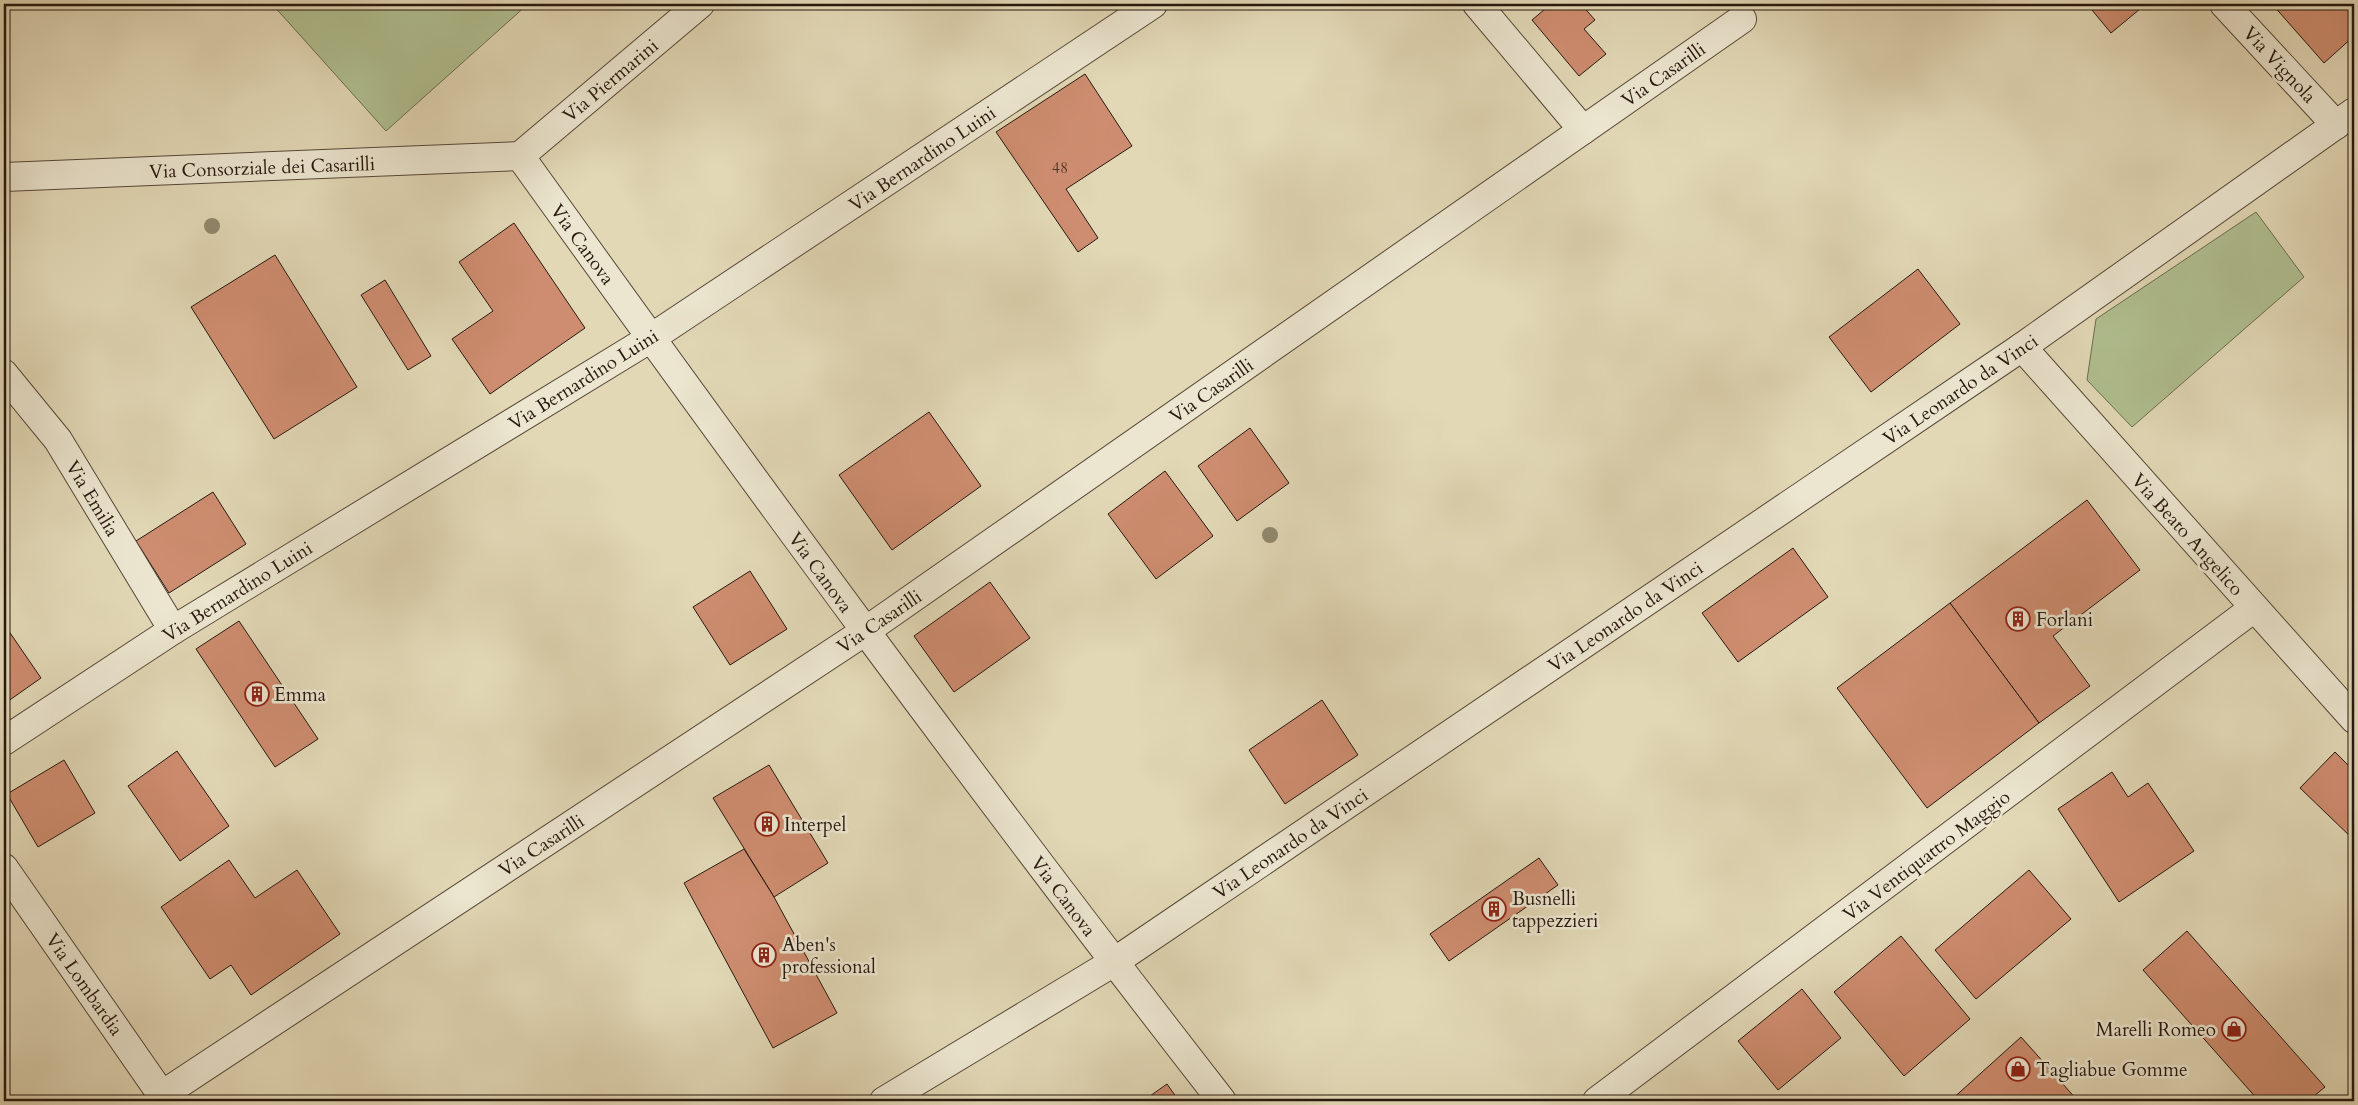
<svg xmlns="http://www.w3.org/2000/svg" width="2358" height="1105" font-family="Cardo,serif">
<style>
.green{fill:#b0bf90;stroke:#6c6c4f}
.building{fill:#ce8d70;stroke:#27180e}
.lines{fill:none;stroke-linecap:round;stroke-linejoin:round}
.minor-casing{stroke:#564838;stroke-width:30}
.minor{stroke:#ece6d0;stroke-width:28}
.tree{fill:#928a6f}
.labels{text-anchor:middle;stroke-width:5;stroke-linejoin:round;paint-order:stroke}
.number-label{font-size:16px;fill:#513526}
.street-label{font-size:19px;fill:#27180e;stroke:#ece6d0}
.poi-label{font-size:19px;fill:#27180e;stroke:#ece6d0;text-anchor:start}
</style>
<rect width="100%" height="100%" fill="#e2d8b6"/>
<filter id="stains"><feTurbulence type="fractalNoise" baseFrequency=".004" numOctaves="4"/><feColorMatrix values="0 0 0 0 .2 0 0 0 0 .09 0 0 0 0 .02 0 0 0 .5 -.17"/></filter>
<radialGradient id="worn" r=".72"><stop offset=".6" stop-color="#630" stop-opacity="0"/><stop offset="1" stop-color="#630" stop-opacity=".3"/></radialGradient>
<g class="green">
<path d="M 272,4 L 528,4 L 386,131 Z"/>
<path d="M 2256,212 L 2304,277 L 2132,427 L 2087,380 L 2096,319 Z"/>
</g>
<g class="building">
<path d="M 1551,4 L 1581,4 L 1595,20 L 1584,29 L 1606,54 L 1579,76 L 1532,20 Z"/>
<path d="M 2087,4 L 2146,4 L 2111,33 Z"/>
<path d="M 2272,4 L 2350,4 L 2354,9 L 2354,36 L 2324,63 Z"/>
<path d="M 1085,74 L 1132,146 L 1066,189 L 1098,238 L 1078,252 L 996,132 Z"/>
<path d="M 514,223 L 585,328 L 490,394 L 452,339 L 493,311 L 459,262 Z"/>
<path d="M 275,255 L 357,387 L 274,439 L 191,307 Z"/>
<path d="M 1918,269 L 1960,324 L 1871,392 L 1829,337 Z"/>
<path d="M 385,280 L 431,356 L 408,370 L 361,295 Z"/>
<path d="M 929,412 L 981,486 L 892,550 L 839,475 Z"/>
<path d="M 1250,428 L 1289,483 L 1237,521 L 1198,466 Z"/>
<path d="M 1165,471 L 1213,536 L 1156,579 L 1108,514 Z"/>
<path d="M 213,492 L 246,544 L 169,593 L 136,541 Z"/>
<path d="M 2087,500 L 2140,570 L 2053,636 L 2090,686 L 2039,723 L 1950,603 Z"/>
<path d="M 1793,548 L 1828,597 L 1738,662 L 1702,613 Z"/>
<path d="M 750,571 L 787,629 L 730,665 L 693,607 Z"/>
<path d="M 990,582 L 1030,638 L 954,692 L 914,636 Z"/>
<path d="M 1950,603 L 2039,723 L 1927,808 L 1837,688 Z"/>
<path d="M 239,621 L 318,739 L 275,767 L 196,649 Z"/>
<path d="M 6,627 L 41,678 L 4,704 L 4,629 Z"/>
<path d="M 1322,700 L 1358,755 L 1285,804 L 1249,750 Z"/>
<path d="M 177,751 L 229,826 L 180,861 L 128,786 Z"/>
<path d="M 2335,752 L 2354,771 L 2354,840 L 2300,788 Z"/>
<path d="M 64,760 L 95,813 L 38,847 L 7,794 Z"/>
<path d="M 769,765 L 828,863 L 774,897 L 713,798 Z"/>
<path d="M 2112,772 L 2128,797 L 2148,783 L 2194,851 L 2119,902 L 2058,809 Z"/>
<path d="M 744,849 L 774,897 L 837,1013 L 773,1048 L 684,883 Z"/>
<path d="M 1539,858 L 1558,885 L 1449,961 L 1430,934 Z"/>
<path d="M 229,860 L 255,898 L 297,870 L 340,934 L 251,995 L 231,965 L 210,979 L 161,907 Z"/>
<path d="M 2029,870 L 2071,919 L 1976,999 L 1935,950 Z"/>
<path d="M 2187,931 L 2325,1087 L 2308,1101 L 2259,1101 L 2143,970 Z"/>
<path d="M 1901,936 L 1970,1019 L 1904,1076 L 1834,992 Z"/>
<path d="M 1802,989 L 1841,1038 L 1778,1090 L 1738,1041 Z"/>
<path d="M 2021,1037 L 2078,1101 L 1950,1101 Z"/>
<path d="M 1167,1084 L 1179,1101 L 1143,1101 Z"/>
</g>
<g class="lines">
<g class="minor-casing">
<g id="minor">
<path d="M 1477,4 L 1583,130"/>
<path d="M 2224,4 L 2336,125"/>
<path d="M 520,156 C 749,475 981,792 1222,1101"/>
<path d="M 520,156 L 700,4"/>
<path d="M 4,177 L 520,156"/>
<path d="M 2022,347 L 2354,719"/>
<path d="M 4,374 L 58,440 L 173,630"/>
<path d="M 4,741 L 173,630 L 651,338 L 1153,4"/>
<path d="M 4,868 L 166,1101"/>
<path d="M 162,1095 L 864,632 L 1742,19"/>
<path d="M 884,1101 L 1114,962 L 2022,347 L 2354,112"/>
<path d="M 1597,1101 L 2254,608"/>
</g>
</g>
<use href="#minor" class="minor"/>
</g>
<g class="tree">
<circle cx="212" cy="226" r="8"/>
<circle cx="1270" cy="535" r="8"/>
</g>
<defs>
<g id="building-ring" transform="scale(1.25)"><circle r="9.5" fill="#ece6d0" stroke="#8f2418" stroke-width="1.5"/><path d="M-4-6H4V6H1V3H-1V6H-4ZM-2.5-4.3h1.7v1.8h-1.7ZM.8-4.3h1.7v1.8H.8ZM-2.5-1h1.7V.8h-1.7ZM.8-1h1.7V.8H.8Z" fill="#8f2418"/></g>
<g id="shop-ring" transform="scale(1.25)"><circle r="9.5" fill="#ece6d0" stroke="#8f2418" stroke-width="1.5"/><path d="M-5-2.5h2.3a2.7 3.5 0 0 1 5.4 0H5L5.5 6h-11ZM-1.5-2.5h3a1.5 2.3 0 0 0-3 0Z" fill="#8f2418"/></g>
</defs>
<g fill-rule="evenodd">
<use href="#building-ring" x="2018" y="619"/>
<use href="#building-ring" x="257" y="694"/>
<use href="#building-ring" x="767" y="824"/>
<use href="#building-ring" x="1494" y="909"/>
<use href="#building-ring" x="764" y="955"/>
<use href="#shop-ring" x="2234" y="1029"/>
<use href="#shop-ring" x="2018" y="1069"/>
</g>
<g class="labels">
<g class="number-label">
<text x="1060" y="173">48</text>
</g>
<g class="street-label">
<text transform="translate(2280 64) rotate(47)" y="7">Via Vignola</text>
<text transform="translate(1663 74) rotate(-35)" y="7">Via Casarilli</text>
<text transform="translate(610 80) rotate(-40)" y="7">Via Piermarini</text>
<text transform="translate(922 158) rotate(-34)" y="7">Via Bernardino Luini</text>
<text transform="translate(262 167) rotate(-2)" y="7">Via Consorziale dei Casarilli</text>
<text transform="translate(583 244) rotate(54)" y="7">Via Canova</text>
<text transform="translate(583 379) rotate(-32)" y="7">Via Bernardino Luini</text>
<text transform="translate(1960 389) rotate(-34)" y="7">Via Leonardo da Vinci</text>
<text transform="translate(1211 390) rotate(-35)" y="7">Via Casarilli</text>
<text transform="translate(93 498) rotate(59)" y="7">Via Emilia</text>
<text transform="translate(2188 534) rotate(48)" y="7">Via Beato Angelico</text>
<text transform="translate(821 572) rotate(54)" y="7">Via Canova</text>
<text transform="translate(237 591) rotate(-32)" y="7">Via Bernardino Luini</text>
<text transform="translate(1625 616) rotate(-34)" y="7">Via Leonardo da Vinci</text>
<text transform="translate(879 621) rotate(-34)" y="7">Via Casarilli</text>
<text transform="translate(1290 843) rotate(-34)" y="7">Via Leonardo da Vinci</text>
<text transform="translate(541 845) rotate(-33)" y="7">Via Casarilli</text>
<text transform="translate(1926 855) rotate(-37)" y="7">Via Ventiquattro Maggio</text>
<text transform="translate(1064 896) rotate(53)" y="7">Via Canova</text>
<text transform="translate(85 984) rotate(55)" y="7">Via Lombardia</text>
</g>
<g class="poi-label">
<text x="2036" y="626">Forlani</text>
<text x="274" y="701">Emma</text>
<text x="784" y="831">Interpel</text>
<text x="1512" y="905">Busnelli<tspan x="1512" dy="22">tappezzieri</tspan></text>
<text x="782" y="951">Aben's<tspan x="782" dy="22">professional</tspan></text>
<text x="2216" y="1036" text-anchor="end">Marelli Romeo</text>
<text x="2036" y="1076">Tagliabue Gomme</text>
</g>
</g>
<rect width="2358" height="1105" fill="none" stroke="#e2d8b6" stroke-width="20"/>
<rect x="5" y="5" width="2348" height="1095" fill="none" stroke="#27180e" stroke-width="2.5"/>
<rect x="10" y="10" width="2338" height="1085" fill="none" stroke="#27180e"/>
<rect width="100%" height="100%" filter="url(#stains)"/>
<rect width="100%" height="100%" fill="url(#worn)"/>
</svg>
